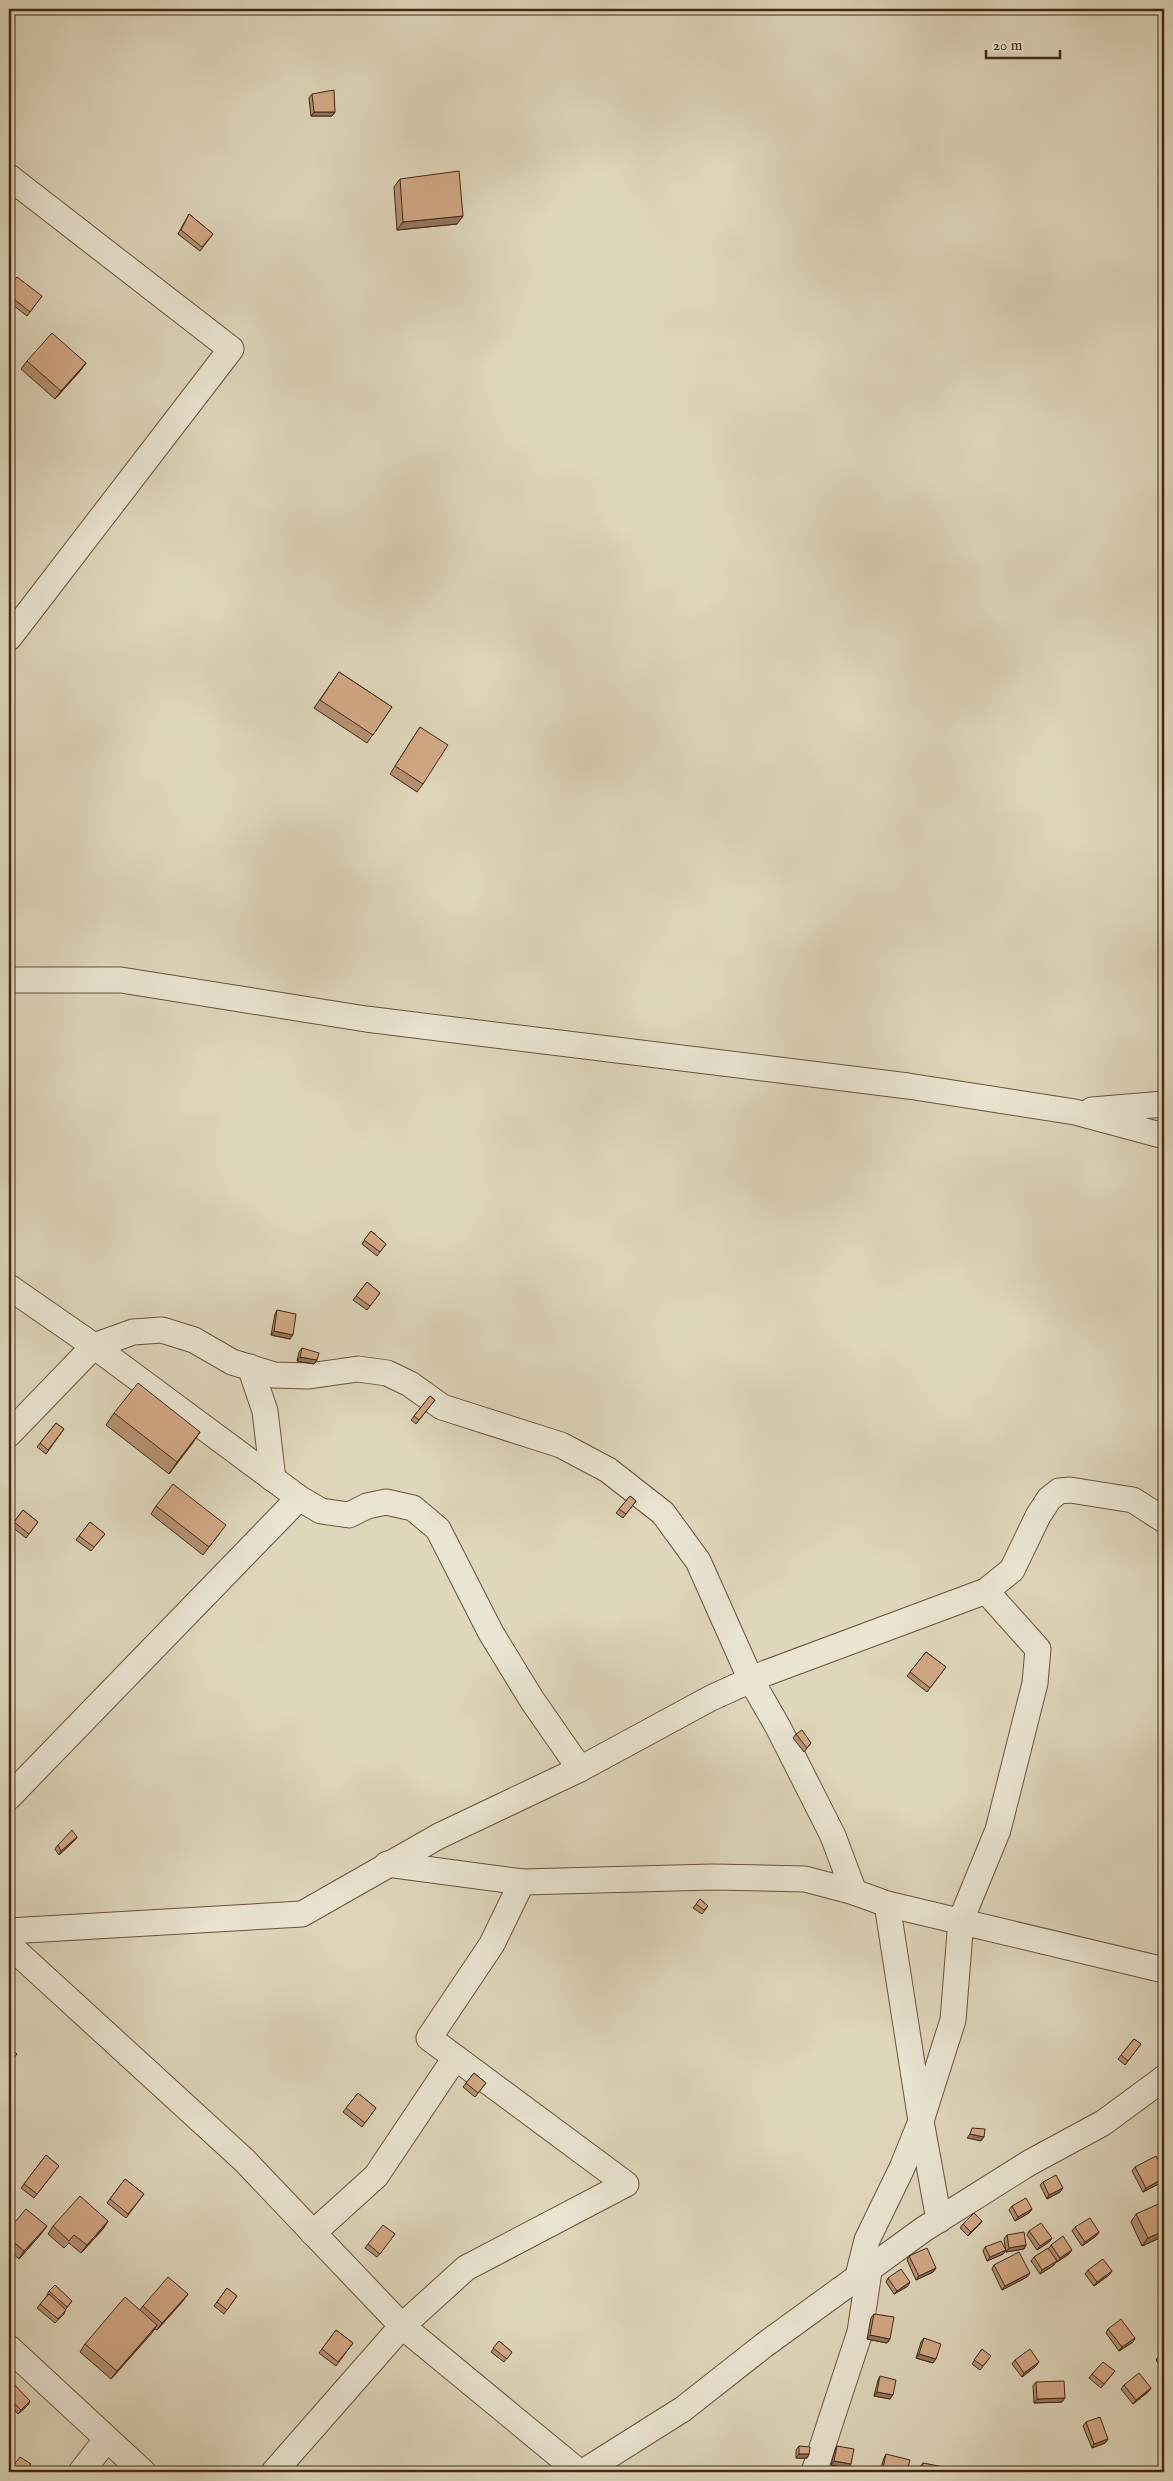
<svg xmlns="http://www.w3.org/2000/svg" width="1173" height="2481" font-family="'IM FELL English',serif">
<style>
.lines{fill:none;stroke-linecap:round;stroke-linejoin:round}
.minor-casing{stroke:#6b543c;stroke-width:27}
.minor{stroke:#eae5d3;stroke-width:25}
.wall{fill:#b59173;stroke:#442911}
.shaded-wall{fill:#94765e;stroke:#442911}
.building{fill:#d3a986;stroke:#442911}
</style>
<rect width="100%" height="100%" fill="#dfd7bc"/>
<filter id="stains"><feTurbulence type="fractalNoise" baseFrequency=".004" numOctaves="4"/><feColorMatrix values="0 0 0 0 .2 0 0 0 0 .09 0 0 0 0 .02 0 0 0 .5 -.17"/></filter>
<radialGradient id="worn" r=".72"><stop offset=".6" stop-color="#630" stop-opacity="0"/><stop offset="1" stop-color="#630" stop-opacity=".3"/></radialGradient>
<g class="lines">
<g class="minor-casing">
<g id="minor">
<path d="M 9,177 L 231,349 L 9,638"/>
<path d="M 9,980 L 121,980 L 366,1019 L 908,1086 L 1075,1112 L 1164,1136"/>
<path d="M 1092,1110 L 1164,1104"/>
<path d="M 9,1287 L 94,1346 L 299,1498 L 321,1511 L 349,1515 L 367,1506 L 386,1502 L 413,1508 L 438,1529 L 491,1633 L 532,1700 L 580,1769"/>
<path d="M 250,1367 L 265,1411 L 273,1479"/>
<path d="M 9,1434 L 94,1346 L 133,1332 L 162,1330 L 194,1340 L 232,1362 L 274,1375 L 309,1376 L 358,1369 L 387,1373 L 410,1384 L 442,1407 L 561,1445 L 608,1470 L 663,1513 L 698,1561 L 751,1680 L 778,1727 L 833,1836 L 854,1892"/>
<path d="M 9,1797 L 299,1498"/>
<path d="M 387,1864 L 522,1882 L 713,1877 L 805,1879 L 854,1892 L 887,1904 L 1164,1970"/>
<path d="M 887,1904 L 921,2121 L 939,2220"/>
<path d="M 9,1931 L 302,1914 L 439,1836 L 580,1769 L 711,1698 L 766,1673 L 986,1591 L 1012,1570 L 1038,1516 L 1049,1499 L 1059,1491 L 1070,1490 L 1133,1500 L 1164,1520"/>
<path d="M 9,1945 L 244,2160 L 402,2326 L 579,2472"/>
<path d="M 313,2233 L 376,2176 L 455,2058"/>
<path d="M 857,2280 L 867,2240 L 902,2168 L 921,2121 L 953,2020 L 961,1920 L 998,1830 L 1035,1683 L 1038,1649 L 986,1591"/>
<path d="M 9,2348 L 143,2472"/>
<path d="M 81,2472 L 107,2439"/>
<path d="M 274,2472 L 402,2326 L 466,2268 L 626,2184 L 429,2038 L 492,1944 L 522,1882"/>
<path d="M 583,2472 L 683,2409 L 763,2346 L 924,2229 L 1029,2163 L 1103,2123 L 1164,2078"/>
<path d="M 814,2472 L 860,2332 L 869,2271"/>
</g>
</g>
<use href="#minor" class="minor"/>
</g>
<g class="wall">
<path d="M 312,94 L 335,112 L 332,116 L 311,116 L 309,98 Z"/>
<path d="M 400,179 L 463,216 L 457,224 L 397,230 L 394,187 Z"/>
<path d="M 189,214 L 213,234 L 200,251 L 178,234 Z"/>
<path d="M 9,287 L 42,296 L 27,316 L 9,302 Z"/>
<path d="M 27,361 L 86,363 L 80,371 L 55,399 L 21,369 Z"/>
<path d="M 339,672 L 392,707 L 367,743 L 314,708 Z"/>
<path d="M 420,727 L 423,784 L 417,792 L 390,774 Z"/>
<path d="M 371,1231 L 386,1244 L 377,1256 L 362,1244 Z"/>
<path d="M 367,1282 L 380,1293 L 367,1310 L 353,1300 Z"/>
<path d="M 277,1310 L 290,1339 L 271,1335 L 275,1314 Z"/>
<path d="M 302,1348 L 317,1360 L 314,1364 L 297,1361 L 299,1352 Z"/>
<path d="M 430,1396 L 435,1400 L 416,1424 L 411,1420 Z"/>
<path d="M 114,1413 L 200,1432 L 169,1474 L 106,1425 Z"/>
<path d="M 56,1423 L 64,1429 L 46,1454 L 37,1447 Z"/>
<path d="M 630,1496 L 636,1501 L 623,1518 L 616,1513 Z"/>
<path d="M 156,1506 L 220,1533 L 203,1555 L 151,1514 Z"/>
<path d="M 23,1510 L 38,1522 L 26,1538 L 11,1526 Z"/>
<path d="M 90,1522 L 105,1534 L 91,1551 L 76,1540 Z"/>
<path d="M 926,1652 L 946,1667 L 927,1692 L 907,1676 Z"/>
<path d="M 796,1734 L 811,1743 L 804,1752 L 793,1738 Z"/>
<path d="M 77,1837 L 75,1840 L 59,1855 L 55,1849 L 58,1845 Z"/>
<path d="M 700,1899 L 708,1906 L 702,1914 L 693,1908 Z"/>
<path d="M 1134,2039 L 1141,2044 L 1125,2065 L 1118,2059 Z"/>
<path d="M 474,2073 L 486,2083 L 475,2097 L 463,2087 Z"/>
<path d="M 358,2093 L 376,2108 L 362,2127 L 343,2112 Z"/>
<path d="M 46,2155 L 59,2166 L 34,2198 L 21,2188 Z"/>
<path d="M 1135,2167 L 1164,2171 L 1164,2181 L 1143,2192 L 1132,2171 Z"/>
<path d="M 125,2179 L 144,2194 L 126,2218 L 107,2203 Z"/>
<path d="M 1043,2182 L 1060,2192 L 1047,2199 L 1040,2185 Z"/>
<path d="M 1012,2206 L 1032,2209 L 1029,2213 L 1015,2221 L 1009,2210 Z"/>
<path d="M 1164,2206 L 1164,2236 L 1142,2246 L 1131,2222 L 1136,2214 Z"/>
<path d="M 108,2221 L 103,2229 L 81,2253 L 69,2243 L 64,2248 L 48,2234 L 53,2226 Z"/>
<path d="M 982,2221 L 979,2225 L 968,2236 L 960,2228 L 963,2224 Z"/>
<path d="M 1075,2227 L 1099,2232 L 1096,2236 L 1082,2246 L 1072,2231 Z"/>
<path d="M 9,2229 L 41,2234 L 19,2259 L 9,2250 Z"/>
<path d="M 1029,2231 L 1052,2238 L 1049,2242 L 1037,2250 L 1027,2235 Z"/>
<path d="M 395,2234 L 377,2257 L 365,2248 L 368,2244 Z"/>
<path d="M 1007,2235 L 1026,2245 L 1024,2249 L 1006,2252 L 1004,2239 Z"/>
<path d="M 1051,2245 L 1069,2254 L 1057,2262 L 1056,2259 L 1054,2265 L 1040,2274 L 1031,2261 L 1034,2257 L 1049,2248 Z"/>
<path d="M 985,2247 L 1006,2250 L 1003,2254 L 987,2261 L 983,2251 Z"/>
<path d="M 909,2256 L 936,2268 L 933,2272 L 916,2280 L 907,2260 Z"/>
<path d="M 994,2265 L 1027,2277 L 1002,2290 L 992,2269 Z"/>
<path d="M 1088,2270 L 1112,2271 L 1109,2275 L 1094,2286 L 1085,2274 Z"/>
<path d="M 888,2278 L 908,2286 L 894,2294 L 886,2282 Z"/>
<path d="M 227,2288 L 237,2296 L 224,2314 L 214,2306 Z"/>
<path d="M 49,2291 L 72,2301 L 66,2309 L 64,2314 L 55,2323 L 37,2308 L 47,2296 L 47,2295 Z"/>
<path d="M 188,2294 L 182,2302 L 157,2330 L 155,2329 L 111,2379 L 80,2352 L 85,2344 L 140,2310 L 143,2306 Z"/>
<path d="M 874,2314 L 890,2339 L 887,2343 L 867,2339 L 871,2318 Z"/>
<path d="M 1108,2329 L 1135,2338 L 1133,2342 L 1119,2351 L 1106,2333 Z"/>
<path d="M 336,2330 L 353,2343 L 336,2366 L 319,2353 Z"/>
<path d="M 924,2338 L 933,2363 L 916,2358 L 921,2342 Z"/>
<path d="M 499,2341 L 512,2352 L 504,2362 L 491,2352 Z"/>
<path d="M 982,2349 L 988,2360 L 980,2370 L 972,2364 Z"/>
<path d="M 1164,2352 L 1164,2372 L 1156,2360 L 1159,2356 Z"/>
<path d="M 1015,2360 L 1036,2366 L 1022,2377 L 1012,2364 Z"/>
<path d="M 1115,2371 L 1101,2388 L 1089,2378 L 1092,2374 Z"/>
<path d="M 880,2376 L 890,2399 L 874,2396 L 878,2380 Z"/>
<path d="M 9,2382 L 28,2405 L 18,2414 L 9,2404 Z"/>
<path d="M 1036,2382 L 1062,2402 L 1034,2403 L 1033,2386 Z"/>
<path d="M 1124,2385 L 1151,2388 L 1148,2392 L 1133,2404 L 1121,2389 Z"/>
<path d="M 1086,2422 L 1108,2439 L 1105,2443 L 1092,2448 L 1083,2426 Z"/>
<path d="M 799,2446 L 809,2454 L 807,2458 L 796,2458 L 796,2450 Z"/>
<path d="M 837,2446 L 848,2468 L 831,2465 L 835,2450 Z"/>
<path d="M 886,2454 L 907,2472 L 883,2472 L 880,2471 L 884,2458 Z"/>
<path d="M 923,2463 L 943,2472 L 919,2472 L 920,2467 Z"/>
</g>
<g class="shaded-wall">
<path d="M 314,112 L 335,112 L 332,116 L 311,116 Z"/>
<path d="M 463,216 L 457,224 L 397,230 L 403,222 Z"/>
<path d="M 86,363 L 80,371 L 55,399 L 61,391 Z"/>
<path d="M 274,1331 L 293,1335 L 290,1339 L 271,1335 Z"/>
<path d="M 300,1357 L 317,1360 L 314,1364 L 297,1361 Z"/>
<path d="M 200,1432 L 192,1444 L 169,1474 L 177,1462 Z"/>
<path d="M 77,1837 L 75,1840 L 59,1855 L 61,1851 Z"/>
<path d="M 970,2134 L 984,2137 L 981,2141 L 967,2138 Z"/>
<path d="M 1164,2178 L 1164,2181 L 1143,2192 L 1146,2188 Z"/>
<path d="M 1063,2188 L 1060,2192 L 1047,2199 L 1049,2195 Z"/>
<path d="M 1032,2209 L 1029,2213 L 1015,2221 L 1018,2217 Z"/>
<path d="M 108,2221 L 103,2229 L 81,2253 L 87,2245 Z"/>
<path d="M 982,2221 L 979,2225 L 968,2236 L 971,2232 Z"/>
<path d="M 47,2226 L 41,2234 L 19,2259 L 24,2251 Z"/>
<path d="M 1164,2231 L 1164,2236 L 1142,2246 L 1148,2238 Z"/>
<path d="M 1099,2232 L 1096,2236 L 1082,2246 L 1085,2242 Z"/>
<path d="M 1052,2238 L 1049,2242 L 1037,2250 L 1040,2246 Z"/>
<path d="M 1026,2245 L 1024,2249 L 1006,2252 L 1009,2248 Z"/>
<path d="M 1006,2250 L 1003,2254 L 987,2261 L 990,2257 Z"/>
<path d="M 1072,2250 L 1069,2254 L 1057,2262 L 1060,2258 Z"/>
<path d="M 1057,2261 L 1054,2265 L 1040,2274 L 1042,2270 Z"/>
<path d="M 936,2268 L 933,2272 L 916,2280 L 919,2276 Z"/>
<path d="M 1112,2271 L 1109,2275 L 1094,2286 L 1097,2282 Z"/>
<path d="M 1030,2273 L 1027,2277 L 1002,2290 L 1005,2286 Z"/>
<path d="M 910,2282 L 908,2286 L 894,2294 L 897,2291 Z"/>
<path d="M 188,2294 L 182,2302 L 157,2330 L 162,2323 Z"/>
<path d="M 157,2325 L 152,2333 L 111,2379 L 117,2371 Z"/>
<path d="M 870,2335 L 890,2339 L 887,2343 L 867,2339 Z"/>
<path d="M 1135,2338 L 1133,2342 L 1119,2351 L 1122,2347 Z"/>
<path d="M 919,2354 L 936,2359 L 933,2363 L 916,2358 Z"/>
<path d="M 1039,2362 L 1036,2366 L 1022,2377 L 1024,2373 Z"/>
<path d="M 1151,2388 L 1148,2392 L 1133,2404 L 1136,2400 Z"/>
<path d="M 877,2392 L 893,2395 L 890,2399 L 874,2396 Z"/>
<path d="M 1065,2398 L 1062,2402 L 1034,2403 L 1037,2399 Z"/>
<path d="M 30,2401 L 28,2405 L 18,2414 L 21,2410 Z"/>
<path d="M 1108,2439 L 1105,2443 L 1092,2448 L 1094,2444 Z"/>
<path d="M 799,2454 L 809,2454 L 807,2458 L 796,2458 Z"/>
<path d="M 834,2461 L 851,2464 L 848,2468 L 831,2465 Z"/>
<path d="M 883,2468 L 900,2472 L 883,2472 L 880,2471 Z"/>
</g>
<g class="building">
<path d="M 334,90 L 335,112 L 314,112 L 312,94 Z"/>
<path d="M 459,171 L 463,216 L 403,222 L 400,179 Z"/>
<path d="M 189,214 L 213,234 L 202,247 L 181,230 Z"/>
<path d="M 17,277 L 42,296 L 30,312 L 9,295 L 9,287 Z"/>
<path d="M 52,333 L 86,363 L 61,391 L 27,361 Z"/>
<path d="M 339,672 L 392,707 L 373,735 L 320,700 Z"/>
<path d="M 420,727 L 448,745 L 423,784 L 395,766 Z"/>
<path d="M 371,1231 L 386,1244 L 380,1252 L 364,1240 Z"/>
<path d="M 367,1282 L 380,1293 L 370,1306 L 356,1296 Z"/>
<path d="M 277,1310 L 296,1314 L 293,1335 L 274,1331 Z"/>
<path d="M 302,1348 L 319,1353 L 317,1360 L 300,1357 Z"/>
<path d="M 138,1383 L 200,1432 L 177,1462 L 114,1413 Z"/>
<path d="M 430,1396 L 435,1400 L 419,1420 L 414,1416 Z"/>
<path d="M 56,1423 L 64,1429 L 48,1450 L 40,1443 Z"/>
<path d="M 173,1484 L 226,1525 L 209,1547 L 156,1506 Z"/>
<path d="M 630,1496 L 636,1501 L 626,1514 L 619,1509 Z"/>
<path d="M 23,1510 L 38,1522 L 29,1534 L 14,1522 Z"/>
<path d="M 90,1522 L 105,1534 L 94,1547 L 79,1536 Z"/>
<path d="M 926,1652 L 946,1667 L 930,1688 L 910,1672 Z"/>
<path d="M 802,1730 L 811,1743 L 807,1748 L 796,1734 Z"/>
<path d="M 72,1830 L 77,1837 L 61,1851 L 58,1845 Z"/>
<path d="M 700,1899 L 708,1906 L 704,1910 L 696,1904 Z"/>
<path d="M 1134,2039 L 1141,2044 L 1128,2061 L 1121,2055 Z"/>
<path d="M 9,2047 L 17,2054 L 9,2064 Z"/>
<path d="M 474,2073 L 486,2083 L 478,2093 L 466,2083 Z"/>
<path d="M 358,2093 L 376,2108 L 365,2123 L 346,2108 Z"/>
<path d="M 972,2128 L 985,2129 L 984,2137 L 970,2134 Z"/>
<path d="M 46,2155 L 59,2166 L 37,2194 L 24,2184 Z"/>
<path d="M 1156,2156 L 1164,2171 L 1164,2178 L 1146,2188 L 1135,2167 Z"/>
<path d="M 1056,2175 L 1063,2188 L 1049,2195 L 1043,2182 Z"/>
<path d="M 125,2179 L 144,2194 L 128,2214 L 110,2199 Z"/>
<path d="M 80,2196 L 108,2221 L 87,2245 L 74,2235 L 69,2241 L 53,2226 Z"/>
<path d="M 1026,2198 L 1032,2209 L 1018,2217 L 1012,2206 Z"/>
<path d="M 1163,2202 L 1164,2206 L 1164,2231 L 1148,2238 L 1136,2214 Z"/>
<path d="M 26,2209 L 47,2226 L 24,2251 L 9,2238 L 9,2229 Z"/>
<path d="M 974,2213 L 982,2221 L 971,2232 L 963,2224 Z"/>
<path d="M 1090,2218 L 1099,2232 L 1085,2242 L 1075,2227 Z"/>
<path d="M 1041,2223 L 1052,2238 L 1040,2246 L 1029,2231 Z"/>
<path d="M 383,2225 L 395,2234 L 380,2254 L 368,2244 Z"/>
<path d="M 1024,2232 L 1026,2245 L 1009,2248 L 1007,2235 Z"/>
<path d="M 1063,2236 L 1072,2250 L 1060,2258 L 1051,2245 Z"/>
<path d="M 1001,2241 L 1006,2250 L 990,2257 L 985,2247 Z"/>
<path d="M 927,2248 L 936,2268 L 919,2276 L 909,2256 Z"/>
<path d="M 1048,2248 L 1057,2261 L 1042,2270 L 1034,2257 Z"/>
<path d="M 1019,2252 L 1030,2273 L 1005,2286 L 994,2265 Z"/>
<path d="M 1103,2259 L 1112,2271 L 1097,2282 L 1088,2270 Z"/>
<path d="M 901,2269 L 910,2282 L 897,2291 L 888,2278 Z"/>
<path d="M 168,2277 L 188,2294 L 162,2323 L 143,2306 Z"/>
<path d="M 55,2285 L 72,2301 L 67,2307 L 49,2291 Z"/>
<path d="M 227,2288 L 237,2296 L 227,2310 L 217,2302 Z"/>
<path d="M 49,2294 L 66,2310 L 58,2319 L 40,2304 Z"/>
<path d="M 125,2297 L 157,2325 L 117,2371 L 85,2344 Z"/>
<path d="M 874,2314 L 894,2317 L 890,2339 L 870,2335 Z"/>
<path d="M 1121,2319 L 1135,2338 L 1122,2347 L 1108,2329 Z"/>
<path d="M 336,2330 L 353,2343 L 338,2362 L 322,2349 Z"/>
<path d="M 924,2338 L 941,2344 L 936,2359 L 919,2354 Z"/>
<path d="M 499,2341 L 512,2352 L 507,2359 L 493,2348 Z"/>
<path d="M 982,2349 L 991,2356 L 983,2366 L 974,2360 Z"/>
<path d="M 1030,2349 L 1039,2362 L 1024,2373 L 1015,2360 Z"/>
<path d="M 1164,2352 L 1164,2364 L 1159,2356 Z"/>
<path d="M 1103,2362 L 1115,2371 L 1104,2384 L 1092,2374 Z"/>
<path d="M 1139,2373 L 1151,2388 L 1136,2400 L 1124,2385 Z"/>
<path d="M 880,2376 L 896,2380 L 893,2395 L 877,2392 Z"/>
<path d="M 10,2380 L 30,2401 L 21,2410 L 9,2398 L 9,2382 Z"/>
<path d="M 1064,2381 L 1065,2398 L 1037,2399 L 1036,2382 Z"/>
<path d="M 1100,2417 L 1108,2439 L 1094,2444 L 1086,2422 Z"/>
<path d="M 799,2446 L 810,2447 L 809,2454 L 799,2454 Z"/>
<path d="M 837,2446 L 854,2449 L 851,2464 L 834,2461 Z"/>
<path d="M 886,2454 L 910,2460 L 907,2472 L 900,2472 L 883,2468 Z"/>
<path d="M 20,2457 L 31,2464 L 25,2472 L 10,2472 L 9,2471 Z"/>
<path d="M 923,2463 L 944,2467 L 943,2472 L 921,2472 Z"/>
</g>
<rect width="1173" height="2481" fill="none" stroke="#dfd7bc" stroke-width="30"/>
<rect x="10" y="10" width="1153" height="2461" fill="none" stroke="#442911" stroke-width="2.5"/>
<rect x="15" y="15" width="1143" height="2451" fill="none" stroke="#442911"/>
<path d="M986 50v8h74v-8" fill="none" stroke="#442911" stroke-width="2.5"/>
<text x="993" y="50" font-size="15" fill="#442911" stroke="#eae5d3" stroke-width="4" paint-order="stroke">20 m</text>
<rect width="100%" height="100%" filter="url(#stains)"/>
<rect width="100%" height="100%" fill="url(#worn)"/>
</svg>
